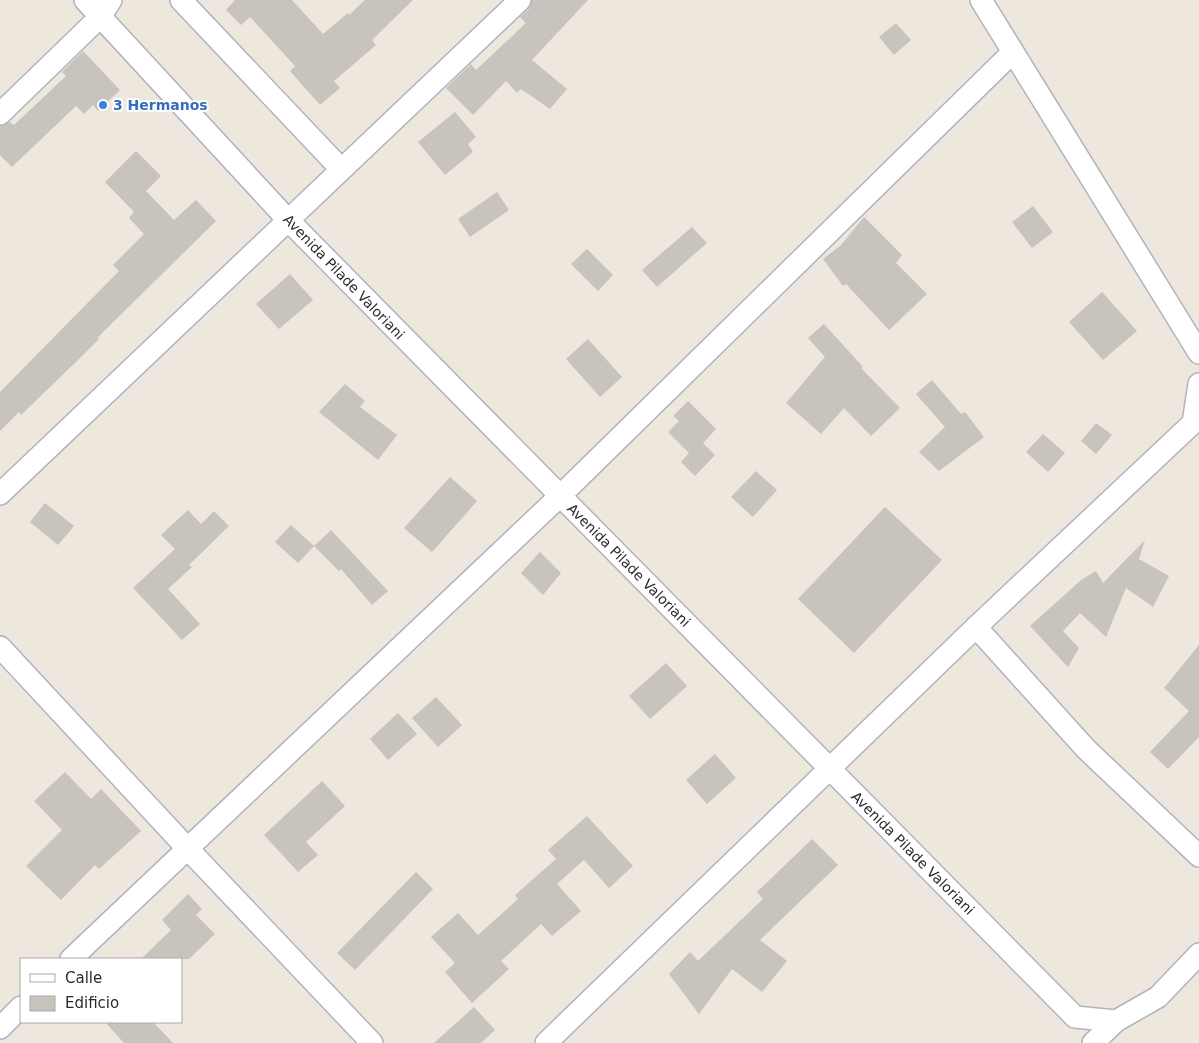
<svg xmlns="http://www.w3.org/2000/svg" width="1199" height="1043" font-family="'DejaVu Sans',sans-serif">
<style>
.building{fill:#c8c3bc}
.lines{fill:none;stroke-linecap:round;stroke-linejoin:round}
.minor-casing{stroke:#b1b3bf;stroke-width:24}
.minor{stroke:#fff;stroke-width:21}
.shop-dot{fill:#3f7fe0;stroke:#fff;stroke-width:2}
.labels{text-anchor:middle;stroke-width:4;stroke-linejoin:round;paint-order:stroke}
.shop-label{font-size:14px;font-weight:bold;fill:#366cbe;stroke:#fff;text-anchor:start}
.street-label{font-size:14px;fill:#2b2b2b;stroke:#fff}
</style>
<rect width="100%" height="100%" fill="#ede7dd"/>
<g class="building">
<path d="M 235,0 L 292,0 L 323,34 L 348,13 L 349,15 L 365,0 L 413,0 L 372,40 L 376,45 L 334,81 L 340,88 L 320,105 L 290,71 L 295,66 L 250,17 L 241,25 L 226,10 Z"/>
<path d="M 532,0 L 588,0 L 532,60 L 567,89 L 550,109 L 521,89 L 517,93 L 506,81 L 473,115 L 446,88 L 471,64 L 476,70 L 526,23 L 520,17 L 529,9 Z"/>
<path d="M 896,23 L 911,40 L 894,55 L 879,37 Z"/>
<path d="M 83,51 L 120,90 L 98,111 L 93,105 L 84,114 L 76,106 L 12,167 L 0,155 L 0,126 L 10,122 L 14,125 L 66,76 L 62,72 Z"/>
<path d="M 455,112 L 476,137 L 468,144 L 473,152 L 445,175 L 418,142 Z"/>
<path d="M 136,151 L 161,176 L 146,191 L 174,220 L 196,200 L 216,221 L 98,337 L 99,339 L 79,359 L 21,415 L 19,412 L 0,431 L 0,392 L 119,271 L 113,265 L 144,234 L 129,218 L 134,212 L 105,182 Z"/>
<path d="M 497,192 L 509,210 L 470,237 L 458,219 Z"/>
<path d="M 1033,206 L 1053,232 L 1032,248 L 1012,222 Z"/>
<path d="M 864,217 L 902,255 L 896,263 L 927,294 L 889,330 L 846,284 L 843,286 L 823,259 L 841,245 Z"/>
<path d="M 692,227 L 707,243 L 657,287 L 642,270 Z"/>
<path d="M 587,249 L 613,275 L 598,291 L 571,264 Z"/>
<path d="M 290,274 L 313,300 L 279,329 L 256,304 Z"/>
<path d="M 1102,292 L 1137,331 L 1103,360 L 1069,322 Z"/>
<path d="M 824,324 L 863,367 L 861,368 L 900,408 L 871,436 L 844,408 L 821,434 L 786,403 L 825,357 L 808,338 Z"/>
<path d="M 588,339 L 622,377 L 600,397 L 566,359 Z"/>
<path d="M 932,380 L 961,414 L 965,412 L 984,437 L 939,471 L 919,452 L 945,427 L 916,394 Z"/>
<path d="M 345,384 L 365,401 L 360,407 L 397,435 L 378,460 L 319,412 Z"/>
<path d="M 688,401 L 716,429 L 703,443 L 715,455 L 695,476 L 681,462 L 689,453 L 668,432 L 679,421 L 673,416 Z"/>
<path d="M 1096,423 L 1112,435 L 1096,454 L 1081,441 Z"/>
<path d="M 1043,434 L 1065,453 L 1048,472 L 1026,452 Z"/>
<path d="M 756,471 L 777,490 L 753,517 L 731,497 Z"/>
<path d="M 450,477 L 477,501 L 432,552 L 404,528 Z"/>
<path d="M 45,503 L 74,526 L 58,545 L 30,522 Z"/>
<path d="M 885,507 L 942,560 L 854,653 L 798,599 Z"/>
<path d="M 188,510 L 201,524 L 214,511 L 229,526 L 189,565 L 192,567 L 168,589 L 200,624 L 182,640 L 133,588 L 175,549 L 161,535 Z"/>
<path d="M 291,525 L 314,546 L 298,563 L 275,542 Z"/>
<path d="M 331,530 L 388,591 L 372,605 L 341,569 L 339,571 L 314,546 Z"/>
<path d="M 1145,540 L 1139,559 L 1169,576 L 1153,607 L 1126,588 L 1106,637 L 1080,613 L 1063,631 L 1079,648 L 1068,667 L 1030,626 L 1081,580 L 1096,571 L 1103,583 Z"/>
<path d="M 540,552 L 561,573 L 543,595 L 521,573 Z"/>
<path d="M 1199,645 L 1199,737 L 1168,769 L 1150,752 L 1189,711 L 1164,688 Z"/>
<path d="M 666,663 L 687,686 L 650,719 L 629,696 Z"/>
<path d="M 436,697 L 462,725 L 438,747 L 412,718 Z"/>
<path d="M 398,713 L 417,734 L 388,760 L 370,739 Z"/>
<path d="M 715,754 L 736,778 L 707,804 L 686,780 Z"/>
<path d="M 65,772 L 91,799 L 101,789 L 141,831 L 99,869 L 95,865 L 61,900 L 26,866 L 62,830 L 34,801 Z"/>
<path d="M 322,781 L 345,806 L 306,842 L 318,855 L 298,872 L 264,835 Z"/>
<path d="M 587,816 L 633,866 L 609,888 L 584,860 L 557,884 L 581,911 L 552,936 L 541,924 L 501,961 L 509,969 L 472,1003 L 445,972 L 455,963 L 431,937 L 458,913 L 478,935 L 518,899 L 515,895 L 556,859 L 548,850 Z"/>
<path d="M 812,839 L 838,865 L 760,940 L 787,961 L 762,992 L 732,969 L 699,1014 L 669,974 L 690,952 L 698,961 L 763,899 L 757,892 Z"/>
<path d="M 416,872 L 433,889 L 355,970 L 337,953 Z"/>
<path d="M 188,894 L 202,909 L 196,915 L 215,934 L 189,959 L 141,959 L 171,930 L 162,920 Z"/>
<path d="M 474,1007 L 495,1030 L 481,1043 L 434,1043 Z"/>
<path d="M 105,1022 L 153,1022 L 173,1043 L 124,1043 Z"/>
</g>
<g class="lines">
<g class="minor-casing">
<g id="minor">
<path d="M 85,0 L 288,220 L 1075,1017 L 1116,1021 L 1158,997 L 1199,954"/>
<path d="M 181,0 L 341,169"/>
<path d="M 981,0 L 1199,353"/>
<path d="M 0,114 L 101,16 L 111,0"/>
<path d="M 0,494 L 520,0"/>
<path d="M 976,627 L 1086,749 L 1199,856"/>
<path d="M 0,647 L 187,848 L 372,1043"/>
<path d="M 71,959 L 560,496 L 1013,52"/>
<path d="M 0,1028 L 21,1007"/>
<path d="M 546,1043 L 976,627 L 1193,423 L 1199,384"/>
<path d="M 1093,1043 L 1116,1021"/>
</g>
</g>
<use href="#minor" class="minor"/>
</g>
<circle class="shop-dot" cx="103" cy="105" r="5"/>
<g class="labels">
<g class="shop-label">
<text x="113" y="110">3 Hermanos</text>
</g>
<g class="street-label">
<text transform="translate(344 277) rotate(46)" y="5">Avenida Pilade Valoriani</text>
<text transform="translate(629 565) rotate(45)" y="5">Avenida Pilade Valoriani</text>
<text transform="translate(913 853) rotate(45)" y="5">Avenida Pilade Valoriani</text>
</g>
</g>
<rect x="20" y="958" width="162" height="65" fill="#ffffff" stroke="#aaaaaa"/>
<rect x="30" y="974" width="25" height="8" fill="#ffffff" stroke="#aaaaaa"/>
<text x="65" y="983" font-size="15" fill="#2b2b2b">Calle</text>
<rect x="30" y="996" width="25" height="15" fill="#c8c3bc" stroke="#aaaaaa"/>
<text x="65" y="1008" font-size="15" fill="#2b2b2b">Edificio</text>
</svg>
